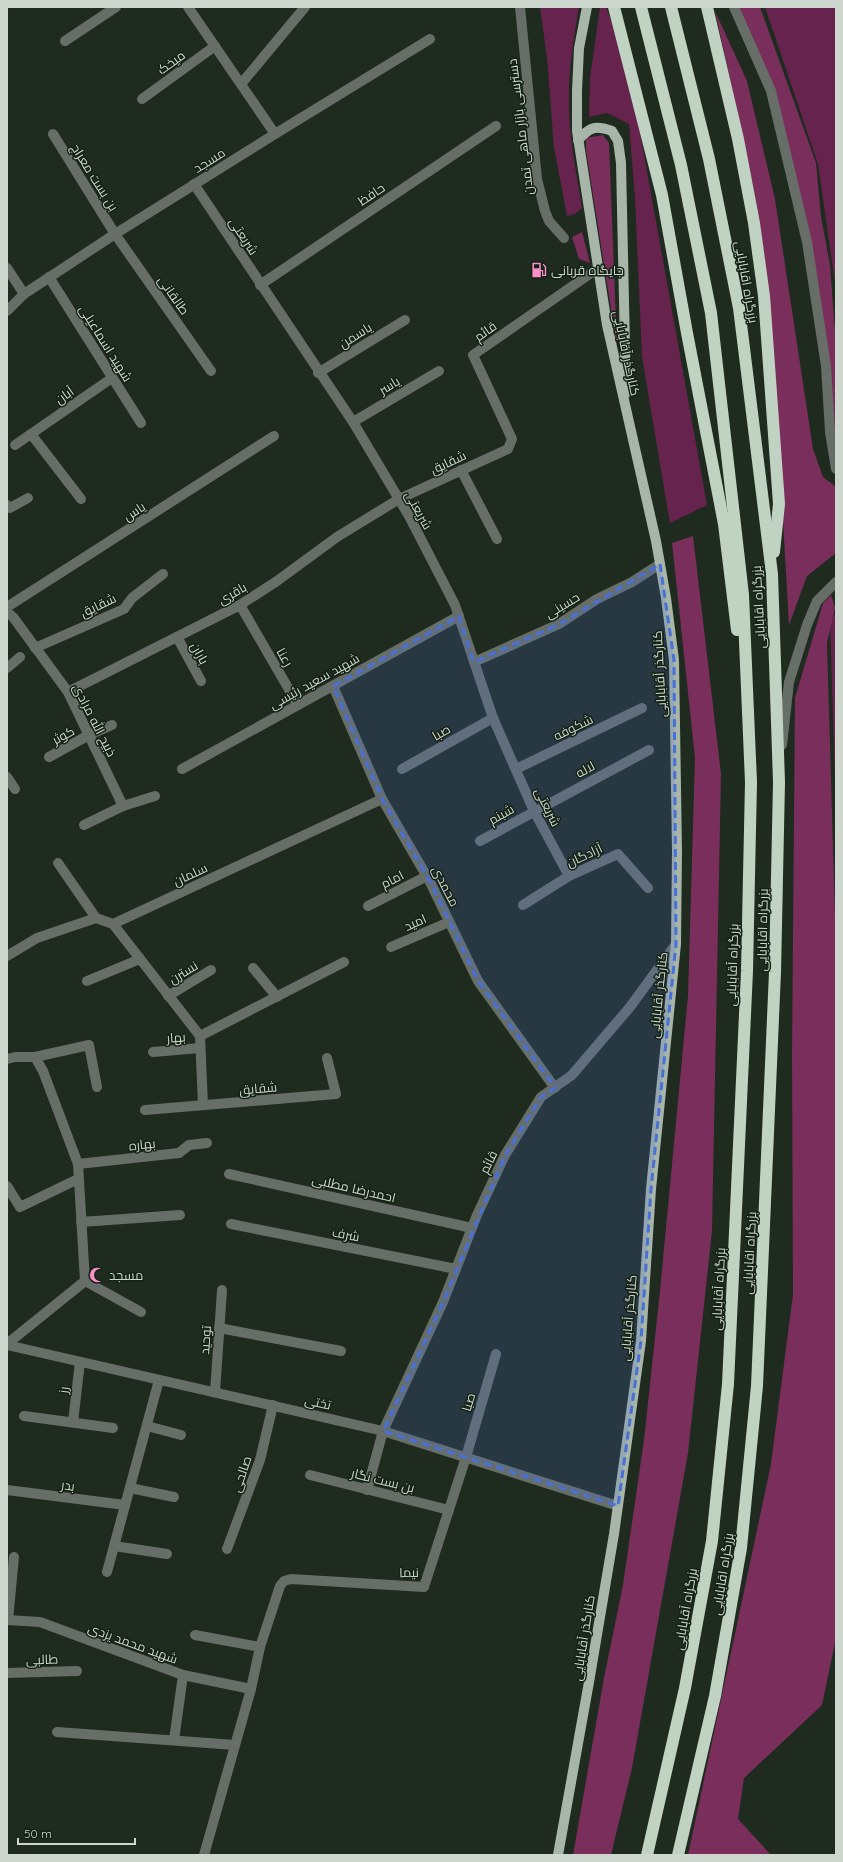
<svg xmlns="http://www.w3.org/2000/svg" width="843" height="1862" font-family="Quicksand,Cairo,sans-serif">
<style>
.green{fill:#66234d}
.forest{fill:#792e5c}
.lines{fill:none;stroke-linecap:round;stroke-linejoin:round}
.minor{stroke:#676e67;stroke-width:10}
.major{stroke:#a7b6a8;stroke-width:10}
.highway{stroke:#c0d2c1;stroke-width:12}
.marked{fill:#4970d6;fill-opacity:0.2;stroke:#4970d6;stroke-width:3;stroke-dasharray:8 5;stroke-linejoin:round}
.labels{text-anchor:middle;stroke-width:3;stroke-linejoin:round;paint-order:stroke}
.street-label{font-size:13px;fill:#ced7ce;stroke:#142215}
.poi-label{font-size:13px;fill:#ced7ce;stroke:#142215;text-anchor:start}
</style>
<rect width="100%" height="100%" fill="#1e2b1e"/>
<g class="green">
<path d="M 540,7 L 579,7 C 574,36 569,66 569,95 C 568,133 576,171 582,208 L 575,214 L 567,216 L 554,148 L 547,58 Z"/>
<path d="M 600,7 L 606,7 L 612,23 L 639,127 L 707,505 L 670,523 L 642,357 L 635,198 L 629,124 L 607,113 L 589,117 L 590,78 Z"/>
<path d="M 765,7 L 836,7 L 836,290 L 818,164 Z"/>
<path d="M 836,613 L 836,812 L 830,621 Z"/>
</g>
<g class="forest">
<path d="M 739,7 L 760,7 L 816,163 L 821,217 L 830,265 L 836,345 L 836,451 L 822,320 L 776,101 Z"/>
<path d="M 715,11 L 747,81 L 775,199 L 813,449 L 823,477 L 836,487 L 836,553 L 807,576 L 789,625 L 775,383 L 737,111 Z"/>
<path d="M 603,135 L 609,143 L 617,347 L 586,150 L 586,138 Z"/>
<path d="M 582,232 L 590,263 L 579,259 L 572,237 Z"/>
<path d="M 693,536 L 721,774 L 712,1231 L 688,1453 L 632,1768 L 611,1855 L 573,1855 L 604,1678 L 623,1585 L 644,1440 L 660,1291 L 688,996 L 695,758 L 672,543 Z"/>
<path d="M 831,595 L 835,608 L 827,643 L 836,948 L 836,1638 L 822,1705 L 744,1778 L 738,1819 L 771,1855 L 688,1855 L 771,1464 L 793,1294 L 792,1055 L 795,698 L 823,603 Z"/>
</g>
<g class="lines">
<g class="minor">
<path d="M 188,7 L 275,134"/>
<path d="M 520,7 L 537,179 L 545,211 L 549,221 L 564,238"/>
<path d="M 734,7 L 771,91 L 807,242 L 826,366 L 830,432 L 836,469"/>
<path d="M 65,41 L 116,7"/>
<path d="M 241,84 L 305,7"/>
<path d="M 142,99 L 215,46"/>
<path d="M 53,134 L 115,234 L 211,371"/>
<path d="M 194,184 L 353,422 L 409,516 L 455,605 L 493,718 L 534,811 L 569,876"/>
<path d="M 7,268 L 24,294"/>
<path d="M 49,277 L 141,423"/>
<path d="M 260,285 L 496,126"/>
<path d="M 7,311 L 24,294 L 115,234 L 275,134 L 430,39"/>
<path d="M 318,373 L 405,320"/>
<path d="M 353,422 L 439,371"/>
<path d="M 31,434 L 81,499"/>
<path d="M 15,445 L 112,378"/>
<path d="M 461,470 L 497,539"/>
<path d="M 7,505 L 10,508 L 28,498"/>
<path d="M 240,605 L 298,705"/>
<path d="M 7,607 L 274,436"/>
<path d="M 7,612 L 13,617 L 68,692 L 123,806"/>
<path d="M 177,637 L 201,681"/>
<path d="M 35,648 L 124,609 L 132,598 L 163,574"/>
<path d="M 474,662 L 559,624 L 597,599 L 632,582 L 660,564"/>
<path d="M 7,668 L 20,657"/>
<path d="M 333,686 L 382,799 L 430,882 L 478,981 L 555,1088"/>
<path d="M 68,692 L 240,605 L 277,581 L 337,537 L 399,499 L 508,449 L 512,439 L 473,355 L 597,269"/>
<path d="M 782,745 L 789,682 L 807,625 L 817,601 L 836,582"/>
<path d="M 49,757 L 89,735 L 112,725"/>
<path d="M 182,769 L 459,616"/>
<path d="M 402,769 L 493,718"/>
<path d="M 516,769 L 642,708"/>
<path d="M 7,777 L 15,789"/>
<path d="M 84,825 L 123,806 L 155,796"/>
<path d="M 480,841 L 649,750"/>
<path d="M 58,863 L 96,918"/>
<path d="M 523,905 L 569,876 L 618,854 L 648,888"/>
<path d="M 368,906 L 427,876"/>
<path d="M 113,924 L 200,1036 L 203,1105"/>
<path d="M 391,947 L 449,922"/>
<path d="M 7,956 L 37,938 L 96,918 L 113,924 L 382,799"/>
<path d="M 253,968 L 277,997"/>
<path d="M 87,981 L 140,959"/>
<path d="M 168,996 L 211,970"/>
<path d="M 200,1036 L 344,962"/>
<path d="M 153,1052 L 200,1048"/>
<path d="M 35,1057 L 89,1045 L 97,1087"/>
<path d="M 7,1059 L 15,1057 L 35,1057 L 43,1071 L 78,1164 L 85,1281 L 7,1344"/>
<path d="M 145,1110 L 336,1094 L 327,1058"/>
<path d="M 78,1164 L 179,1153 L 189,1145 L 207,1143"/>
<path d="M 229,1174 L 472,1228"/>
<path d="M 7,1186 L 20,1207 L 78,1179"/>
<path d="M 81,1222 L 180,1215"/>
<path d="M 231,1224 L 456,1269"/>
<path d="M 85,1281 L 141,1312"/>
<path d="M 219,1328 L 341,1351"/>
<path d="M 7,1345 L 383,1431 L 618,1506"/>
<path d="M 215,1392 L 222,1290"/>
<path d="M 24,1416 L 113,1428"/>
<path d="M 73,1422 L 80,1362"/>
<path d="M 147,1426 L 181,1435"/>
<path d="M 310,1475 L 449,1510"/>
<path d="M 130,1488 L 174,1497"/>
<path d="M 7,1490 L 125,1505"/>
<path d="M 367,1490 L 383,1431 L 443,1302 L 477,1215 L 505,1155 L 541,1097 L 572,1075 L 630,1007 L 676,944"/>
<path d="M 114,1546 L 167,1554"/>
<path d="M 227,1549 L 260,1460 L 273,1405"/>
<path d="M 107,1572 L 159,1380"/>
<path d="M 7,1620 L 40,1622 L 183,1675 L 251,1689"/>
<path d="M 8,1620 L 14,1557"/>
<path d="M 195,1635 L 260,1647"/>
<path d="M 7,1673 L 77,1671"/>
<path d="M 57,1732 L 235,1745"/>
<path d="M 174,1740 L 183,1675"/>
<path d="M 204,1855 L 251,1689 L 260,1647 L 280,1586 L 284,1581 L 291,1579 L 424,1587 L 466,1457 L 496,1354"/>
</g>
<g class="major">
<path d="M 578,140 C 590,127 595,125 612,131 L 618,141 L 621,163 L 626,393"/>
<path d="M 558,1855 L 589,1682 L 614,1534 L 641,1341 L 651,1189 L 676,944 L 677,851 L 674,660 L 666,598 L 656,541 L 607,325 L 577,131 L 577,91 L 579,48 L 587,7"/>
</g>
<g class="highway">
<path d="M 614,7 L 662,195 L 687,333 L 724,524 L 737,630"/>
<path d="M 641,7 L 681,165 L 711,313 L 743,595 L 751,782 L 747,971 L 728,1384 L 712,1541 L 685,1688 L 647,1855"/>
<path d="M 671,7 L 709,159 L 739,308 L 772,574 L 779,782 L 775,972 L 757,1386 L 741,1548 L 715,1696 L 678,1855"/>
<path d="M 707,7 L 738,139 L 754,223 L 764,296 L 779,504 L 774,552"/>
</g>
</g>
<path class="marked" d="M 660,564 L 674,660 L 676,944 L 651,1189 L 641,1341 L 618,1506 L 383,1431 L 443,1302 L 505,1155 L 541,1097 L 555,1088 L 478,981 L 430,882 L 382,799 L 333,686 L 459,616 L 474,662 L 559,624 Z"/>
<defs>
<g id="fuel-bare" transform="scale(1.2)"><path d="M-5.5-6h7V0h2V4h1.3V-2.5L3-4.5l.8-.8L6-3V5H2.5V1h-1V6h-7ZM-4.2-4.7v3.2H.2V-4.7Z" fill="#f890cb" stroke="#142215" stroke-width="2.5" paint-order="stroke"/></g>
<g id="mosque-bare" transform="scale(1.2)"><path d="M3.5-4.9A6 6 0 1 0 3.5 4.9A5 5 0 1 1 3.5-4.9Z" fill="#f890cb" stroke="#142215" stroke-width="2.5" paint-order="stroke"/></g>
</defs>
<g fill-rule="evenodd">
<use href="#fuel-bare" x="539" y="270"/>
<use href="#mosque-bare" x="97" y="1275"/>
</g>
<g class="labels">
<g class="street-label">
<text transform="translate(171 62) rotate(-36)" y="5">میخک</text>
<text transform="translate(520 127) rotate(-97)" y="5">دسترسی بازار ماهی تمدن</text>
<text transform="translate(209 160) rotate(-32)" y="5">مسجد</text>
<text transform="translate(95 177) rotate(58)" y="5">بن بست معراج</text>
<text transform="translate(371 194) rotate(-34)" y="5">حافظ</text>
<text transform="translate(244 236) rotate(57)" y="5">شریعتی</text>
<text transform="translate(747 282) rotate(80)" y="5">بزرگراه اقابابایی</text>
<text transform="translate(174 295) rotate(55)" y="5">طالقانی</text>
<text transform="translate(485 331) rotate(-35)" y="5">قائم</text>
<text transform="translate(355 335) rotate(-32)" y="5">یاسمن</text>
<text transform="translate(106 343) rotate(58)" y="5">شهید اسماعیلی</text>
<text transform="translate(627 353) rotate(78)" y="5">کنارگذر آقابابایی</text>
<text transform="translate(389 385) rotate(-31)" y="5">یاسر</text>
<text transform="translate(64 395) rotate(-35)" y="5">آبان</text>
<text transform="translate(448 462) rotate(-25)" y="5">شقایق</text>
<text transform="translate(419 510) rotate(61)" y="5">شریعتی</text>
<text transform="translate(134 511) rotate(-33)" y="5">یاس</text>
<text transform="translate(232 593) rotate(-30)" y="5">باقری</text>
<text transform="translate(98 605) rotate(-26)" y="5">شقایق</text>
<text transform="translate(562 605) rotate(-31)" y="5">حسینی</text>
<text transform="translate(758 607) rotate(-93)" y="5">بزرگراه اقابابایی</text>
<text transform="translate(200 653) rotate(61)" y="5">باران</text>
<text transform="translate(285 657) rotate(60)" y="5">رعنا</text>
<text transform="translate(659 674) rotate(-93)" y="5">کنارگذر آقابابایی</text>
<text transform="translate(314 681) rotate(-29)" y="5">شهید سعید رئیسی</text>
<text transform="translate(95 720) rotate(63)" y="5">ذبیح الله مرادی</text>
<text transform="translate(573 727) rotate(-26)" y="5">شکوفه</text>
<text transform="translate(441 732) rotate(-30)" y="5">صبا</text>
<text transform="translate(63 735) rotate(-29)" y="5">کوثر</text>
<text transform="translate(585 769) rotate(-28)" y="5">لاله</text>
<text transform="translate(548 807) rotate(64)" y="5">شریعتی</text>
<text transform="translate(501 814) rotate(-29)" y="5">شبنم</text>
<text transform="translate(584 855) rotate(-25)" y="5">آزادگان</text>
<text transform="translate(190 874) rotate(-25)" y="5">سلمان</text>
<text transform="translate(392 879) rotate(-27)" y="5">امام</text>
<text transform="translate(446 886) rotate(63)" y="5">محمدی</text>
<text transform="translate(415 922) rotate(-24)" y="5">امید</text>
<text transform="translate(762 930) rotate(-89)" y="5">بزرگراه اقابابایی</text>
<text transform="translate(732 965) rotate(-88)" y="5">بزرگراه آقابابایی</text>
<text transform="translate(183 972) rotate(-31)" y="5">نسترن</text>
<text transform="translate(658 995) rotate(-84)" y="5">کنارگذر آقابابایی</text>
<text transform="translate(176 1037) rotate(-4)" y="5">بهار</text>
<text transform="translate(258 1088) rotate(-5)" y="5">شقایق</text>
<text transform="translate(142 1144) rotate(-6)" y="5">بهاره</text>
<text transform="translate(488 1162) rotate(-64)" y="5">قائم</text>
<text transform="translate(354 1188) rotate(13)" y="5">احمدرضا مطلبی</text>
<text transform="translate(346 1234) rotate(11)" y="5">شرف</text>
<text transform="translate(749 1253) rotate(-87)" y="5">بزرگراه اقابابایی</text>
<text transform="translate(718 1289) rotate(-87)" y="5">بزرگراه آقابابایی</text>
<text transform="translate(628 1318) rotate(-85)" y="5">کنارگذر آقابابایی</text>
<text transform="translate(205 1340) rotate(-86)" y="5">توحید</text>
<text transform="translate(63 1390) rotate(-84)" y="5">رز</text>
<text transform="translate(318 1402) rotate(13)" y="5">تختی</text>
<text transform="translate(468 1402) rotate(-74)" y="5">صبا</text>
<text transform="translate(241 1474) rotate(-71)" y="5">صالحی</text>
<text transform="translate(383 1480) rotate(14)" y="5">بن بست نگار</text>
<text transform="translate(68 1485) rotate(7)" y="5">بدر</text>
<text transform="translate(409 1572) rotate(-1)" y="5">نیما</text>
<text transform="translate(722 1574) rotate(-81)" y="5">بزرگراه اقابابایی</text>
<text transform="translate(685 1609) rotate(-80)" y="5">بزرگراه آقابابایی</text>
<text transform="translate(583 1638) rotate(-81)" y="5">کنارگذر آقابابایی</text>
<text transform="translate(133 1643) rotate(20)" y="5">شهید محمد یزدی</text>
<text transform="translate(42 1659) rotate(-2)" y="5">طالبی</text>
</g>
<g class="poi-label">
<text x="551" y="275">جایگاه قربانی</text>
<text x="109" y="1280">مسجد</text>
</g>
</g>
<rect width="843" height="1862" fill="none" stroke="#ced7ce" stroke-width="16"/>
<path d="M18 1838v6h117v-6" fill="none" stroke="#ced7ce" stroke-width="2"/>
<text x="24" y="1838" font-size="12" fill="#ced7ce" stroke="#142215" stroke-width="3" paint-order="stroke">50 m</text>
</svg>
